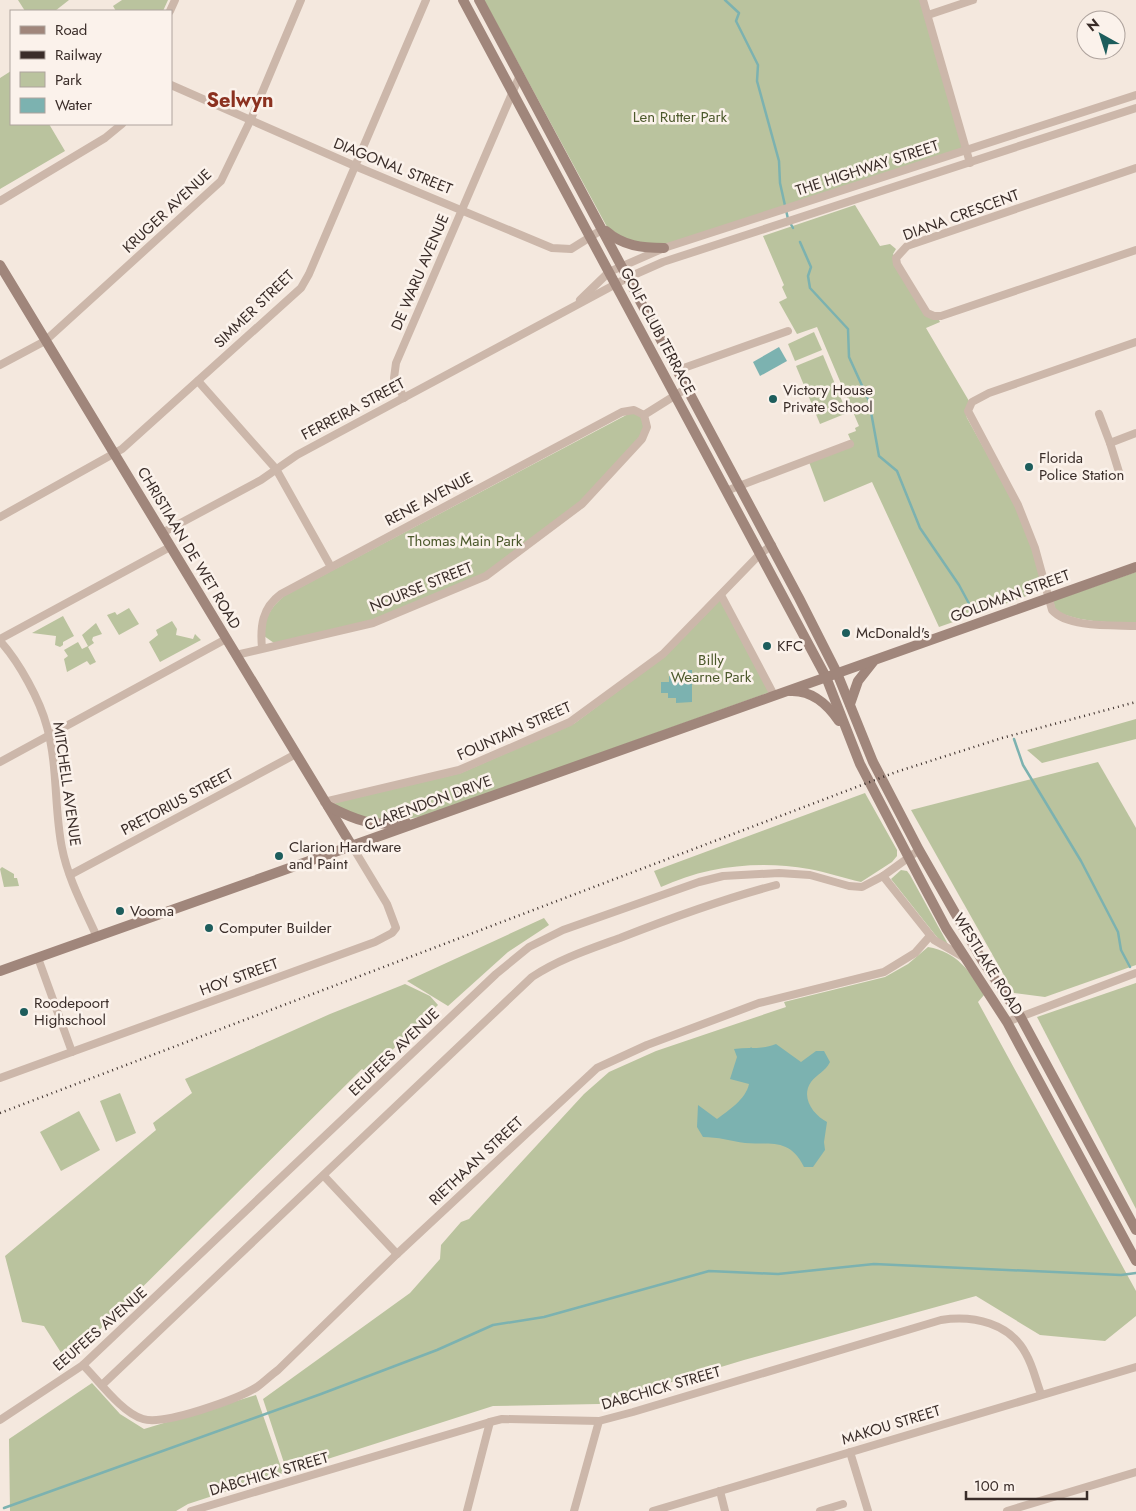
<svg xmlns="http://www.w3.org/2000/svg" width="1136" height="1511" font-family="Jost,sans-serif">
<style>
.green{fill:#bac39e}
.water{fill:#7cb2b0}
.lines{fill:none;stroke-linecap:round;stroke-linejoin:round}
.stream{stroke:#7cb2b0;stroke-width:2.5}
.street{stroke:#ccb7aa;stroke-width:8}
.secondary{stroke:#a0867b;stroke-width:10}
.rail{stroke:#3a2d29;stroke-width:2.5;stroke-dasharray:1 4;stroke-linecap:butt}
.poi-dot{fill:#1d5d5c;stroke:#fbf2eb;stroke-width:2}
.labels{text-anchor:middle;stroke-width:5;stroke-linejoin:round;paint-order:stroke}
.park-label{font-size:15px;fill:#4c592c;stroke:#fbf2eb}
.street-label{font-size:15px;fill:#3a2d29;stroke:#fbf2eb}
.poi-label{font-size:15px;fill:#3a2d29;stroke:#fbf2eb;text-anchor:start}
.district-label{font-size:20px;font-weight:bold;fill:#8b3120;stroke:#fbf2eb}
</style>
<rect width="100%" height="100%" fill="#f4e8de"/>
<g class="green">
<path d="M 18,0 L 69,0 L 55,11 L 25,11 Z"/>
<path d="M 122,0 L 168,0 L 163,11 L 116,11 L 113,6 Z"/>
<path d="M 484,0 L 921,0 L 963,149 L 663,246 L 633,244 L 607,227 Z"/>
<path d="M 11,71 L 11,124 L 49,124 L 65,151 L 0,189 L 0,78 Z"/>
<path d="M 855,205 L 880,246 L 890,244 L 896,249 L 893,254 L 930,318 L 939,320 L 940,322 L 926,328 L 969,401 L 965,411 L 967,418 L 1016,506 L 1032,548 L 1044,590 L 939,627 L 872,482 L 824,502 L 809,462 L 851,441 L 848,434 L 856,431 L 855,428 L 859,426 L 817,327 L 797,334 L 779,302 L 787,298 L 782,287 L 784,285 L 763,236 Z"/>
<path d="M 814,332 L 822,350 L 795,361 L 788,344 Z"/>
<path d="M 823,355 L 847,413 L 820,424 L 796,366 Z"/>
<path d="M 632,412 L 641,415 L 645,431 L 581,501 L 485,573 L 376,619 L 274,643 L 264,636 C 264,618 270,608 284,596 Z"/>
<path d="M 1136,572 L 1136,623 C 1109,622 1081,623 1056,611 L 1053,601 Z"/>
<path d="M 720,599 L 770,692 L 422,817 L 372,822 L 330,804 L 461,773 L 575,723 L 665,656 Z"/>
<path d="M 129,608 L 139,624 L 119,635 L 107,615 L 115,612 L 117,615 Z"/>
<path d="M 63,616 L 74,636 L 63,642 L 63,645 L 60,647 L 55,645 L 56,636 L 32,633 Z"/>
<path d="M 172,621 L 177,629 L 176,635 L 193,639 L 195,634 L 201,640 L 160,662 L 149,642 L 158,635 L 156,630 Z"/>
<path d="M 96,623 L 102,634 L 93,637 L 92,640 L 94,643 L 88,647 L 96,662 L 90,665 L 87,661 L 67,672 L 64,659 L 68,656 L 64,650 L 78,642 L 82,649 L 88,646 L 82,635 Z"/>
<path d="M 1136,719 L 1136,739 L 1042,763 L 1027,750 Z"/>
<path d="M 1098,762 L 1136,828 L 1136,965 L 1045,997 L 1014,993 L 911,810 Z"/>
<path d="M 865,793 L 897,850 L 897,856 L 892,862 L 861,882 C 844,878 826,872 809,869 C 759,860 706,866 661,887 L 654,871 Z"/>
<path d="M 2,867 L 14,874 L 14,878 L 17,878 L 19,886 L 4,887 L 0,869 Z"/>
<path d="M 901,870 L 907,871 L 910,875 L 949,946 L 940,941 L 891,879 Z"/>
<path d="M 544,918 L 549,925 L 508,952 L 448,1006 L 407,981 Z"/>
<path d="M 928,947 C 957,952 970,971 984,995 L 978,1002 L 1136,1291 L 1136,1316 L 1105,1341 L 1040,1335 L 976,1296 L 744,1360 L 599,1404 L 493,1406 L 287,1472 L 263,1399 L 410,1293 L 440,1259 L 441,1245 L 461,1222 L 469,1219 L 584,1094 L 609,1072 L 656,1051 L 786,1007 L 784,1002 L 885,977 L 908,964 Z"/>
<path d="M 1136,983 L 1136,1209 L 1037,1017 Z"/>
<path d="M 405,984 L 430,996 L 438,1005 L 368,1074 L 362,1069 L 67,1362 L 44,1326 L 22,1322 L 5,1256 L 156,1130 L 153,1123 L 192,1093 L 185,1079 L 330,1014 Z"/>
<path d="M 120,1093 L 136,1133 L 116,1142 L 100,1101 Z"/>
<path d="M 79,1111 L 100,1150 L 61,1171 L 40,1132 Z"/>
<path d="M 92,1383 L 120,1414 L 144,1429 L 256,1395 L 283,1473 L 188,1504 L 176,1511 L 10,1511 L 9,1439 Z"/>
</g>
<g class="water">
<path d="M 779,347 L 787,361 L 760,376 L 753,362 Z"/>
<path d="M 692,670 L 692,702 L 676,703 L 676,698 L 668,698 L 668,693 L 661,693 L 661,682 L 669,682 L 669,676 L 677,676 L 677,671 Z"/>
<path d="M 776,1044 L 801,1062 L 816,1051 L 824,1051 L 830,1062 C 825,1072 817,1074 811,1082 C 800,1098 814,1115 827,1122 L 824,1142 L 825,1150 L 813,1167 L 804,1167 C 790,1138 772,1145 745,1143 C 731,1141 718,1137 703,1137 L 697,1127 L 698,1105 L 717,1119 C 728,1111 746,1099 749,1084 L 730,1079 L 737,1057 L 734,1049 C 749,1047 762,1050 776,1044 Z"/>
</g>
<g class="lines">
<g class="stream">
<path d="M 725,0 L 739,13 L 736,21 L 758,65 L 757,81 L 779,161 L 780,183 L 788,219 L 793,228"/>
<path d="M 800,242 L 811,267 L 808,276 L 810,288 L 848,329 L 849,357 L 869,401 L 879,456 L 897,471 L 920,528 L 959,585 L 973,611"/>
<path d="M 1014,739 L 1023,765 L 1081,861 L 1118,932 L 1121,950 L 1130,967"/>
<path d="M 4,1508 L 321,1394 L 437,1350 L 493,1325 L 544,1317 L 709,1271 L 778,1274 L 874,1264 L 1121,1275 L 1136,1273"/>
</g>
<g class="street">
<path d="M 923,0 L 970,163"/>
<path d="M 170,11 L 175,0"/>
<path d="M 928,15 L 973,0"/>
<path d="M 171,85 L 355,166 L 552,248 L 571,249 L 603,229"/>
<path d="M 1136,168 L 907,246 L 896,258 L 897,264 L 927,313 L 934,316 L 941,316 L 1136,250"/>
<path d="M 0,201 L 105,138 L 122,124"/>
<path d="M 580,300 L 609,272 L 664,248 L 1136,95"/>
<path d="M 1136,342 L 989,393 L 972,402 L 968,411 L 1018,505 L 1035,548 L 1052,610 C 1068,628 1113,625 1136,626"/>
<path d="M 0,365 L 45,341 L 221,181 L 251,119 L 301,0"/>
<path d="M 678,370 L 788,331"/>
<path d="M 198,381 L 276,469 L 331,567"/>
<path d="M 404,398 L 394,378 L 396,363 L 520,75"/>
<path d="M 1099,414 L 1110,443 L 1136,433"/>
<path d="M 1110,443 L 1119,472"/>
<path d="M 726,491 L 850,444"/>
<path d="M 0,517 L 122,449 L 301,288 L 309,274 L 426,0"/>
<path d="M 162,533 L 261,480 L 297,455 L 629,277 L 663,262 L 1136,108"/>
<path d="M 721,595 L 774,695"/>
<path d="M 0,639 L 170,547"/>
<path d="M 0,641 C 19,662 40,700 47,727 C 58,766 54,809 62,848 C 68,879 84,908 97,937"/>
<path d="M 262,648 C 260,626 262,608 281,594 L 622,412 L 634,410 L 644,415"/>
<path d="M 236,655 L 373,623 L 486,576 L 582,504 L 642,439 L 647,427 L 644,415 L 687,388"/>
<path d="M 0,762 L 226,639"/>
<path d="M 324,802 L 459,770 L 570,722 L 663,654 L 760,554 L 772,545"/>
<path d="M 70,875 L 296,754"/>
<path d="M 883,876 L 934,940 L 965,958"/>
<path d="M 38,958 L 72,1052"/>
<path d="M 1007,1022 L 1136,973"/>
<path d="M 0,1078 L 375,942 L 392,933 L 396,928 L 387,904 L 352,846"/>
<path d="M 324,1176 L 397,1254"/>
<path d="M 83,1365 C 99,1381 122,1413 143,1419 C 163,1426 238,1399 257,1387 C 264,1382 271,1375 278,1370 L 397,1254 L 597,1068 L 647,1045 L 759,1003 L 884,972 L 915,953 L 930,936"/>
<path d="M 102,1385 L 532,977 C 559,959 590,949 620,938 C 671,918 723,899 776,885"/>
<path d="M 0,1420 L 83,1365 L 496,974 L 529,947 L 563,930 L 699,882 L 723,876 L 779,873 L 810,875 L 849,886 L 862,887 L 883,876 L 919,850"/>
<path d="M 850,1452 L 868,1511"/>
<path d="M 720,1491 L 725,1511"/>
<path d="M 191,1511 L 490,1422 L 502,1419 L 599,1421 L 633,1412 L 941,1320 C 974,1315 1010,1323 1026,1354 C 1033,1366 1036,1381 1041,1394"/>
<path d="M 467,1511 L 490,1422"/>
<path d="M 574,1511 L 599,1421"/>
<path d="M 653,1511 L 1136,1367"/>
<path d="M 820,1511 L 843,1504"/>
<path d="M 1007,1511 L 1136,1472"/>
</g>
<g class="secondary">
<path d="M 463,0 L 826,677 L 860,764 L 920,879 L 946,928 L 1007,1022 L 1136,1261"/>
<path d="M 479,0 L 799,598 L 837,673 L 873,762 L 919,850 L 982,960 L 1020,1016 L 1136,1230"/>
<path d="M 606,231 C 623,246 642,248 664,248"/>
<path d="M 0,265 L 352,846"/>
<path d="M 790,691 C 812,690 827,704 839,721"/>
<path d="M 850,704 L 858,681 L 873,662"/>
<path d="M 328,806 C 357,821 373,827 406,822"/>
<path d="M 0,971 L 1136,567"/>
</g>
<path class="rail" d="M 0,1113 L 896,772 L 1002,738 L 1136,702"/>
</g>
<g class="poi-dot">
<circle cx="773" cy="399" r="5"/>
<circle cx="1029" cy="467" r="5"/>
<circle cx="846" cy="633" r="5"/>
<circle cx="767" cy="646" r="5"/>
<circle cx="279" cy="856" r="5"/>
<circle cx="120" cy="911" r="5"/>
<circle cx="209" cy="928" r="5"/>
<circle cx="24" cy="1012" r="5"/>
</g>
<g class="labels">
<g class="park-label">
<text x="680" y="122">Len Rutter Park</text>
<text x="465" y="546">Thomas Main Park</text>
<text x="711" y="665">Billy<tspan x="711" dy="17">Wearne Park</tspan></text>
</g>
<g class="street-label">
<text transform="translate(393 166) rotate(22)" y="5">DIAGONAL STREET</text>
<text transform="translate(867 168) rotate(-18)" y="5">THE HIGHWAY STREET</text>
<text transform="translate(167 211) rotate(-43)" y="5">KRUGER AVENUE</text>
<text transform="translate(961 215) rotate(-20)" y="5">DIANA CRESCENT</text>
<text transform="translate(420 272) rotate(-67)" y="5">DE WARU AVENUE</text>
<text transform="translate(254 309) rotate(-44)" y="5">SIMMER STREET</text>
<text transform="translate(658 331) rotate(62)" y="5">GOLF CLUB TERRACE</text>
<text transform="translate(353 409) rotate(-28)" y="5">FERREIRA STREET</text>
<text transform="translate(429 499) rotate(-28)" y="5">RENE AVENUE</text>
<text transform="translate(189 548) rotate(59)" y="5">CHRISTIAAN DE WET ROAD</text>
<text transform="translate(421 587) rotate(-22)" y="5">NOURSE STREET</text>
<text transform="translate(1010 596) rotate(-20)" y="5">GOLDMAN STREET</text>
<text transform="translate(514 731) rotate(-24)" y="5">FOUNTAIN STREET</text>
<text transform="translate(67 784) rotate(82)" y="5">MITCHELL AVENUE</text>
<text transform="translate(177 802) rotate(-28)" y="5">PRETORIUS STREET</text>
<text transform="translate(428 803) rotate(-20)" y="5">CLARENDON DRIVE</text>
<text transform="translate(988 964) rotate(58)" y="5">WESTLAKE ROAD</text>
<text transform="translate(239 977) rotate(-20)" y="5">HOY STREET</text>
<text transform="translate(394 1052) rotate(-44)" y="5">EEUFEES AVENUE</text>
<text transform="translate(476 1161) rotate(-43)" y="5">RIETHAAN STREET</text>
<text transform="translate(100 1329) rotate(-41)" y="5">EEUFEES AVENUE</text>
<text transform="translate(661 1388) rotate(-16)" y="5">DABCHICK STREET</text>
<text transform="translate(891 1425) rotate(-17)" y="5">MAKOU STREET</text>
<text transform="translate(269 1474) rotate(-16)" y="5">DABCHICK STREET</text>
</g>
<g class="poi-label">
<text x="783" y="395">Victory House<tspan x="783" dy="17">Private School</tspan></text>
<text x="1039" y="463">Florida<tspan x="1039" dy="17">Police Station</tspan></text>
<text x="856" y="638">McDonald's</text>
<text x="777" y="651">KFC</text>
<text x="289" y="852">Clarion Hardware<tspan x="289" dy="17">and Paint</tspan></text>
<text x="130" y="916">Vooma</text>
<text x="219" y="933">Computer Builder</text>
<text x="34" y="1008">Roodepoort<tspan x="34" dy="17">Highschool</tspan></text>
</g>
<g class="district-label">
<text x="240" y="107">Selwyn</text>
</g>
</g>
<rect x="10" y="10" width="162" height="115" fill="#fbf2eb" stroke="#aea39d"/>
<rect x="20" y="26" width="25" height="8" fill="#a0867b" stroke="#aea39d"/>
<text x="55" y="35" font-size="15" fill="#3a2d29">Road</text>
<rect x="20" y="51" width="25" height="8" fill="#3a2d29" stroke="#aea39d"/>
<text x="55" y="60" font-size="15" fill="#3a2d29">Railway</text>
<rect x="20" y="72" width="25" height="15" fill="#bac39e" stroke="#aea39d"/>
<text x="55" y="85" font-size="15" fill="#3a2d29">Park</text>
<rect x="20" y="98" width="25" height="15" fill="#7cb2b0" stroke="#aea39d"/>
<text x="55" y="110" font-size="15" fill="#3a2d29">Water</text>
<g transform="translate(1101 35) rotate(321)"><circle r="24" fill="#fbf2eb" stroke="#aea39d"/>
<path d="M0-4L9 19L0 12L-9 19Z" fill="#1d5d5c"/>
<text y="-8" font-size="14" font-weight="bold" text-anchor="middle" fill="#3a2d29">N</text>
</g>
<path d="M966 1491v8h121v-8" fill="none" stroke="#3a2d29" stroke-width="2.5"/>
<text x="974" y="1491" font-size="15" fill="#3a2d29" stroke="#fbf2eb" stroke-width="4" paint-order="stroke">100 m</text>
</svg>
